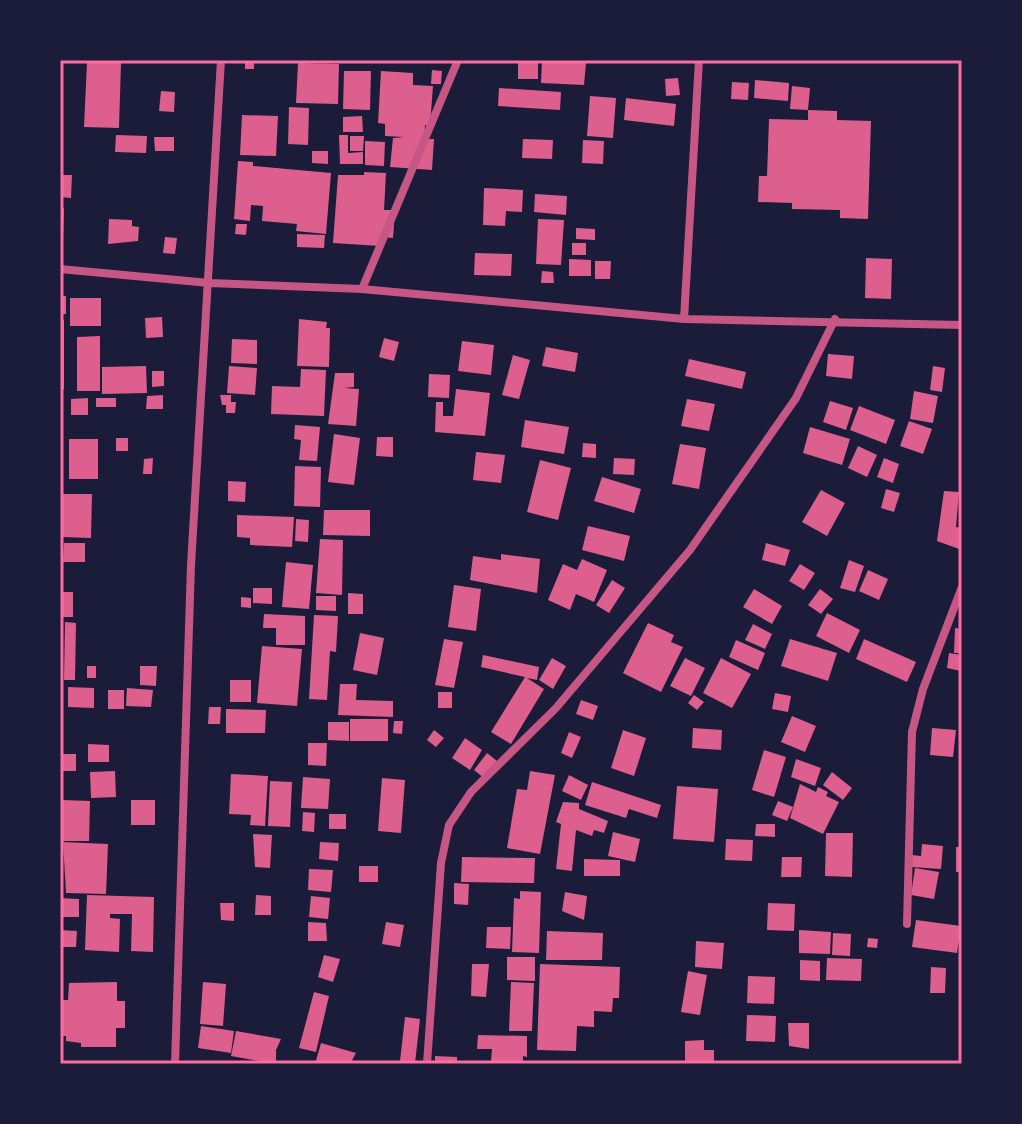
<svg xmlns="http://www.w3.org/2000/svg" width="1022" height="1124" viewBox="0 0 1022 1124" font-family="'Work Sans',sans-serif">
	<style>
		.building { fill: #dd5f8e }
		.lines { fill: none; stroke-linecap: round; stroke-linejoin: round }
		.minor { stroke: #c65784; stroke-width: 8 }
		.neatline { fill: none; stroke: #ff6b9d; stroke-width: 3 }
	</style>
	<rect width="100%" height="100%" fill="#1b1b3a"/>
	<!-- building -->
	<g class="building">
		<rect x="245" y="60" width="9" height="9"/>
		<rect x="518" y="60" width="20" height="19"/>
		<polygon points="542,61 586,63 584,85 541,83"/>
		<polygon points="87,62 121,63 119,128 84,127"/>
		<polygon points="298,63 339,64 338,104 296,103"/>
		<polygon points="432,70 442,71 441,84 431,84"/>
		<polygon points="344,71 371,71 370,110 343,109"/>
		<polygon points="381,71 413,73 413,85 433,86 430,125 425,125 424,139 434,139 432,170 390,167 393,138 404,137 385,136 385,124 378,123"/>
		<polygon points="678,78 680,95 666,96 665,79"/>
		<polygon points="755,80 789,83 788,101 754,98"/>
		<polygon points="732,82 749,83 748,100 731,99"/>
		<polygon points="792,86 810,88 808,110 790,109"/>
		<polygon points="499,88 561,92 560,110 498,106"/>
		<polygon points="161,91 175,92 174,112 159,111"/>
		<polygon points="590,96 616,98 613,138 587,136"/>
		<polygon points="626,98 676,104 674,126 624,120"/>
		<polygon points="289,107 309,108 308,145 288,144"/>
		<polygon points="808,110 837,111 837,120 871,121 868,219 840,218 840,210 792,209 792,203 758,202 759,176 767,176 769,119 808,120"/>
		<polygon points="242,115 278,116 276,156 240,155"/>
		<polygon points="362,116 363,132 343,132 343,117"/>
		<polygon points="116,135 147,136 146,153 115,152"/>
		<polygon points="339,135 348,135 348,153 363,152 363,164 340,164"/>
		<polygon points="350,136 364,136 363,151 350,151"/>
		<polygon points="154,137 174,137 174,151 155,151"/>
		<polygon points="523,139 553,140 552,159 522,158"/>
		<polygon points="583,140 604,141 603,164 582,163"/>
		<polygon points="365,141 385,142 384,166 365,165"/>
		<polygon points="312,151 328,151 328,164 312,163"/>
		<polygon points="238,161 253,162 253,166 331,173 326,234 296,231 297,224 262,221 263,206 251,205 250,221 234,219"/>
		<polygon points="364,172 386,173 384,210 395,210 393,238 380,237 380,246 333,243 338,175 364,175"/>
		<polygon points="60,175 72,175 71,198 60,197"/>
		<polygon points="484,188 523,190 522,212 506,211 505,226 483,225"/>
		<polygon points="535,194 567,196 566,215 534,212"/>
		<polygon points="60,208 64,208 63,239 60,239"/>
		<polygon points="109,219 132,220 132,226 139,227 138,241 108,244"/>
		<polygon points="538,219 564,220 561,265 536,264"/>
		<polygon points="236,224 247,224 246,235 235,234"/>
		<polygon points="576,228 595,229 595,240 576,239"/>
		<polygon points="297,234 325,235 324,248 297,247"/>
		<polygon points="165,237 177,238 175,254 163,253"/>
		<rect x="572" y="243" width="14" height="12"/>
		<polygon points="475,253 512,254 511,276 474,275"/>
		<polygon points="866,258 892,259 891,299 865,298"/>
		<polygon points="569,259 591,260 591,276 569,276"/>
		<polygon points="595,261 611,261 610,279 595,279"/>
		<polygon points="542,271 553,272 554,283 541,283"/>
		<rect x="60" y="296" width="6" height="18"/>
		<rect x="70" y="298" width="31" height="28"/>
		<polygon points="162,317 163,337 146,338 145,318"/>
		<polygon points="299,319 327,322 326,328 330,328 329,367 297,366"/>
		<rect x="60" y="320" width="4" height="69"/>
		<polygon points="100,336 100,391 77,391 77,337"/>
		<polygon points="384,338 399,342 394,361 379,357"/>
		<polygon points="232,339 257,340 257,364 231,363"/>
		<polygon points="462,341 494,345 491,375 458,371"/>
		<polygon points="546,347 578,353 575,372 542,366"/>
		<polygon points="828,354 854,356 852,379 826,376"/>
		<polygon points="513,355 530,360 519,399 502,395"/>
		<polygon points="689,359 746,372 742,389 685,376"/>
		<polygon points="146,366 147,393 102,394 102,367"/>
		<polygon points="229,366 257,368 255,395 227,393"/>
		<polygon points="933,366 945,368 942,392 930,390"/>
		<polygon points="301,369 326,370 324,416 271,414 272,386 300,387"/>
		<polygon points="152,371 164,371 164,386 152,387"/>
		<polygon points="335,373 354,373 354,387 344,388 359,389 356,426 328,424"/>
		<polygon points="429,374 450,375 449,398 428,397"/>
		<polygon points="456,389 490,393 485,436 435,432 436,402 443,402 443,416 453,416"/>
		<polygon points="914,391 938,396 933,423 910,419"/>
		<polygon points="163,395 163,409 146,409 147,396"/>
		<polygon points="220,395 231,395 231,402 236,402 235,413 226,413 226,405 222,405"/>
		<polygon points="88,398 88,415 71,415 71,399"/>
		<rect x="96" y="398" width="20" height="9"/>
		<polygon points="687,399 715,404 709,431 681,426"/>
		<polygon points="830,401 853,408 846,430 823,422"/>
		<polygon points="859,406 895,420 886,444 850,430"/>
		<polygon points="525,420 569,427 564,454 521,447"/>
		<polygon points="909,421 932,429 923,454 900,446"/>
		<polygon points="295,425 320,427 317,461 299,460 301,440 294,439"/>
		<polygon points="810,427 850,439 842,465 803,453"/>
		<polygon points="334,434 360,438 354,485 328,482"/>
		<polygon points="377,437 393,437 393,457 376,456"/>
		<rect x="116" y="438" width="12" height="13"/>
		<rect x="69" y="439" width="29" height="40"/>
		<polygon points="583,443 596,444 596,458 582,457"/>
		<polygon points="680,444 706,448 699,489 672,484"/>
		<polygon points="858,446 877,455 867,477 848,468"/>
		<polygon points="476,452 505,455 501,483 473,480"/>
		<polygon points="153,458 152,474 143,474 144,459"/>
		<polygon points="614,458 635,459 634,475 613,474"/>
		<polygon points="884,458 899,464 893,483 877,477"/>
		<polygon points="540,460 571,468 558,520 527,512"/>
		<polygon points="295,466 321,467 320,507 294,506"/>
		<polygon points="602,477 641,489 634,513 594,501"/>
		<polygon points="228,481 246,482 245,502 228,501"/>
		<polygon points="886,489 900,493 894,512 881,508"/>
		<polygon points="821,490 845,503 827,536 802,522"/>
		<polygon points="944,491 959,492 956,527 962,528 959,549 937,541"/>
		<polygon points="63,494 92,494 91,538 62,537"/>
		<polygon points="324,510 370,510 370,536 323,535"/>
		<polygon points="237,515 294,517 292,547 250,545 250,538 237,537"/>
		<polygon points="296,519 309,520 308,542 295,541"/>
		<polygon points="588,526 630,536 624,561 582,550"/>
		<polygon points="320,539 343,540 342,595 316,593"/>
		<polygon points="64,543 85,543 85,562 63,562"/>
		<polygon points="766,543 790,550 785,566 762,560"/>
		<polygon points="501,554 540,559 537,593 470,580 473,556 501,560"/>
		<polygon points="582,559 607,570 594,602 576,594 570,610 548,600 563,564 577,570"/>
		<polygon points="849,560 864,566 855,592 840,588"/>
		<polygon points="286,562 313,565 309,609 282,607"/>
		<polygon points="800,564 815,573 804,590 789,581"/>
		<polygon points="868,570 888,579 879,600 859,591"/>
		<polygon points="612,580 625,588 609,613 596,605"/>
		<polygon points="454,585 481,589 476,631 448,627"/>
		<polygon points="253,588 272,588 272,604 253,603"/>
		<polygon points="754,589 782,606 772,624 743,607"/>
		<polygon points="820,589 833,599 821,614 808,605"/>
		<rect x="60" y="592" width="13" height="25"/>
		<polygon points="348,593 363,594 363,614 348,614"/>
		<polygon points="316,596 336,596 336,611 316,610"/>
		<polygon points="241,597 251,598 251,608 241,607"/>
		<polygon points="827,613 860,630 849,653 816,636"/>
		<polygon points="264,614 305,616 305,645 276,645 276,628 263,628"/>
		<polygon points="314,615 338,616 336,652 330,651 327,700 309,699"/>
		<polygon points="65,622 76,623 75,680 64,680"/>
		<polygon points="648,623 674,635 671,642 683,647 661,692 623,673"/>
		<polygon points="753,624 772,634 765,649 745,640"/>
		<polygon points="955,628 962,629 962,653 954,653"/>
		<polygon points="360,633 384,638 377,675 353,670"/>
		<polygon points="444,639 463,642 454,688 435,685"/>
		<polygon points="790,639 837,653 828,681 781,666"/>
		<polygon points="864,639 916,662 907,682 856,659"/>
		<polygon points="736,640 765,653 758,670 729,657"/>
		<polygon points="262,646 302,649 297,706 257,703"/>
		<polygon points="949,653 962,655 961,671 947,668"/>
		<polygon points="483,655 539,667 537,680 527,678 544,689 511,744 491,732 525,677 481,667"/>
		<polygon points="552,658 566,666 553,689 539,680"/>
		<polygon points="685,658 705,668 691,696 670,686"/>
		<polygon points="721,658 751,674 732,708 703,693"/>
		<rect x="87" y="666" width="9" height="12"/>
		<polygon points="140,666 157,666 156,686 140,685"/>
		<rect x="230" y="680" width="21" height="22"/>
		<polygon points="340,684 357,684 356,700 393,701 393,717 338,715"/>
		<polygon points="68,687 94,688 94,708 68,707"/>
		<polygon points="127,688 153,690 151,707 126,706"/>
		<rect x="108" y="690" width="16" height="19"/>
		<rect x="438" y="692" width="14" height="16"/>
		<polygon points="775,693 791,696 788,712 772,709"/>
		<polygon points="694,695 704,702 697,710 688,703"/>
		<polygon points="581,700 598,706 593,720 576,714"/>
		<polygon points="209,707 221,707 220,724 208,724"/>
		<polygon points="226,709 266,710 265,733 226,733"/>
		<polygon points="792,716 816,726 805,752 781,742"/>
		<rect x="350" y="719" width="38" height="22"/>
		<polygon points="394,721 403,721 402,734 393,733"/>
		<polygon points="328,722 349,722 349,741 328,740"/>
		<polygon points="693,728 722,730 721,750 692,748"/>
		<polygon points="932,728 956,730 953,757 930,755"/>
		<polygon points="434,730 444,738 436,747 427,740"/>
		<polygon points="623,730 646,738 634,776 611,768"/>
		<polygon points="569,732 581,737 572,758 561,753"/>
		<polygon points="465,738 482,750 470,770 452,758"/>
		<polygon points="308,743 327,743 326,766 308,765"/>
		<polygon points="88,744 109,745 109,762 88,762"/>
		<polygon points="764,750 786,757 774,797 752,790"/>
		<polygon points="487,753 497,761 484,778 474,770"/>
		<rect x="60" y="754" width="16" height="17"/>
		<polygon points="796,759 821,768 815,786 791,777"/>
		<polygon points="115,771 116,797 91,798 90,772"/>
		<polygon points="530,771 555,775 540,854 507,848 517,789 527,790"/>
		<polygon points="832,772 852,788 843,800 823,785"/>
		<polygon points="231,774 268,776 265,826 250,825 251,815 229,814"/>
		<polygon points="569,775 588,785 581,800 562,791"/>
		<polygon points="303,777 330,779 328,809 301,808"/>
		<polygon points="382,778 405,780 401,833 378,831"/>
		<polygon points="270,781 292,782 290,827 268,826"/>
		<polygon points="592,782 661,805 657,818 629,809 626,818 585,805"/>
		<polygon points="800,784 816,792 818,787 828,792 826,796 839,802 823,834 790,818"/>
		<polygon points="677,786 718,789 714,842 673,839"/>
		<polygon points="63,800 90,801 89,841 63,841"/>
		<rect x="131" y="800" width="24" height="25"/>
		<polygon points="778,801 793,807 787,821 772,815"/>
		<polygon points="563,802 579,803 579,809 608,821 604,833 594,830 592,836 576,830 572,871 556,869 561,824 556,822"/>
		<polygon points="303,812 315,813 314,832 302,831"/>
		<rect x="329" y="814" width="17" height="15"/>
		<polygon points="756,824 775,824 775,837 755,836"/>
		<polygon points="613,832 640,839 635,862 608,856"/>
		<polygon points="826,833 853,833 852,877 825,876"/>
		<polygon points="253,834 272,835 270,868 255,867"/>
		<polygon points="726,839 753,840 752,861 725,860"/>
		<polygon points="63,842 108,844 106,894 66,893"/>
		<polygon points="320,842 339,843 338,861 319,859"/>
		<polygon points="922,844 943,846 941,869 911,867 912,855 921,856"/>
		<rect x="956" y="847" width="6" height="25"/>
		<polygon points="462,857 535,858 534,883 461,882"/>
		<polygon points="782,857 802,857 801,877 781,877"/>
		<polygon points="584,859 620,860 620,876 584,876"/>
		<rect x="359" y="866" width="19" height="16"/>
		<polygon points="915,868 939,872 934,899 911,895"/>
		<polygon points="309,869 333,870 331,892 308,890"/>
		<polygon points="454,883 469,884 468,905 454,904"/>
		<polygon points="520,891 541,892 539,953 512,952 514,898 520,899"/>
		<polygon points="565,892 587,896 584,920 562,911"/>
		<polygon points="87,895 154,897 153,952 131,951 132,914 110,914 110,918 120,919 119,952 85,950"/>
		<polygon points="256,895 271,896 271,915 255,915"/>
		<polygon points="311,896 330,898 328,919 309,917"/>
		<polygon points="60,898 79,899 79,917 60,917"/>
		<polygon points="220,903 234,903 234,921 221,920"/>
		<polygon points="768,903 795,904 794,931 767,930"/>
		<polygon points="916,920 961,926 957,953 912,947"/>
		<polygon points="308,922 326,923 327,941 308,941"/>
		<polygon points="386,922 404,925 400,947 382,944"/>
		<polygon points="487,927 511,927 510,949 486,948"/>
		<polygon points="60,930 77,931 76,947 60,947"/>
		<polygon points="799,930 831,932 830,954 799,953"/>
		<polygon points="547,931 603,933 602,960 546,960"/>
		<polygon points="833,933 851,934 850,956 832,955"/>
		<polygon points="868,938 878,939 877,948 867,947"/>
		<polygon points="696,941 724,943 722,969 695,967"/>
		<polygon points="324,955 340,959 333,982 318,977"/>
		<polygon points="507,957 535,957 535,981 507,980"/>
		<polygon points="827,958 862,959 861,981 826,980"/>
		<polygon points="800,960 820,961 820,981 800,980"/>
		<polygon points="472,964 489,964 486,997 471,996"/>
		<polygon points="540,964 620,967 619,998 613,998 612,1012 594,1011 594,1027 577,1026 576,1051 537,1050"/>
		<polygon points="931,967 946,968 945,993 930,993"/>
		<polygon points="688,971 707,975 700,1015 681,1012"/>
		<polygon points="748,976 775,977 774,1004 747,1003"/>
		<polygon points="117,982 117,1001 125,1001 125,1028 116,1028 116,1047 81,1047 81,1043 66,1041 66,1036 60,1036 60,1000 68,1000 69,983"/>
		<polygon points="203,982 226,984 223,1026 200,1024"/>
		<polygon points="511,982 534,983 532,1031 509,1031"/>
		<polygon points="314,992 329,996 316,1052 299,1048"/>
		<polygon points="747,1015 776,1016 775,1042 746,1041"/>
		<polygon points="405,1017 420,1019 415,1063 400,1061"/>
		<polygon points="788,1023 809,1023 809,1049 789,1046"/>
		<polygon points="201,1026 234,1031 231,1053 198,1048"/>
		<polygon points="236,1031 281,1039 276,1050 276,1064 231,1056"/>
		<polygon points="478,1035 527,1036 527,1057 523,1056 523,1062 491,1061 492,1049 477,1049"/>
		<polygon points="704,1040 704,1050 714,1050 714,1064 685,1064 685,1041"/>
		<polygon points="321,1043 356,1053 350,1064 315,1064"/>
		<polygon points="435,1056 457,1057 457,1064 435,1064"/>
	</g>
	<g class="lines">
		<!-- minor -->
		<g class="minor">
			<polyline points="60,269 209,283 362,289 684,319 962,325"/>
			<polyline points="362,289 458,60"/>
			<polyline points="684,319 699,60"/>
			<polyline points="907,924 912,732 923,689 962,587"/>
			<polyline points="175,1064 191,565 221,60"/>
			<polyline points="427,1064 441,863 449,825 471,792 556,708 690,550 796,398 835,319"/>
		</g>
	</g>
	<!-- border -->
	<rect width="1022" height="1124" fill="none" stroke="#1b1b3a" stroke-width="124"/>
	<rect x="62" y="62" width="898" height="1000" class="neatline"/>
</svg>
